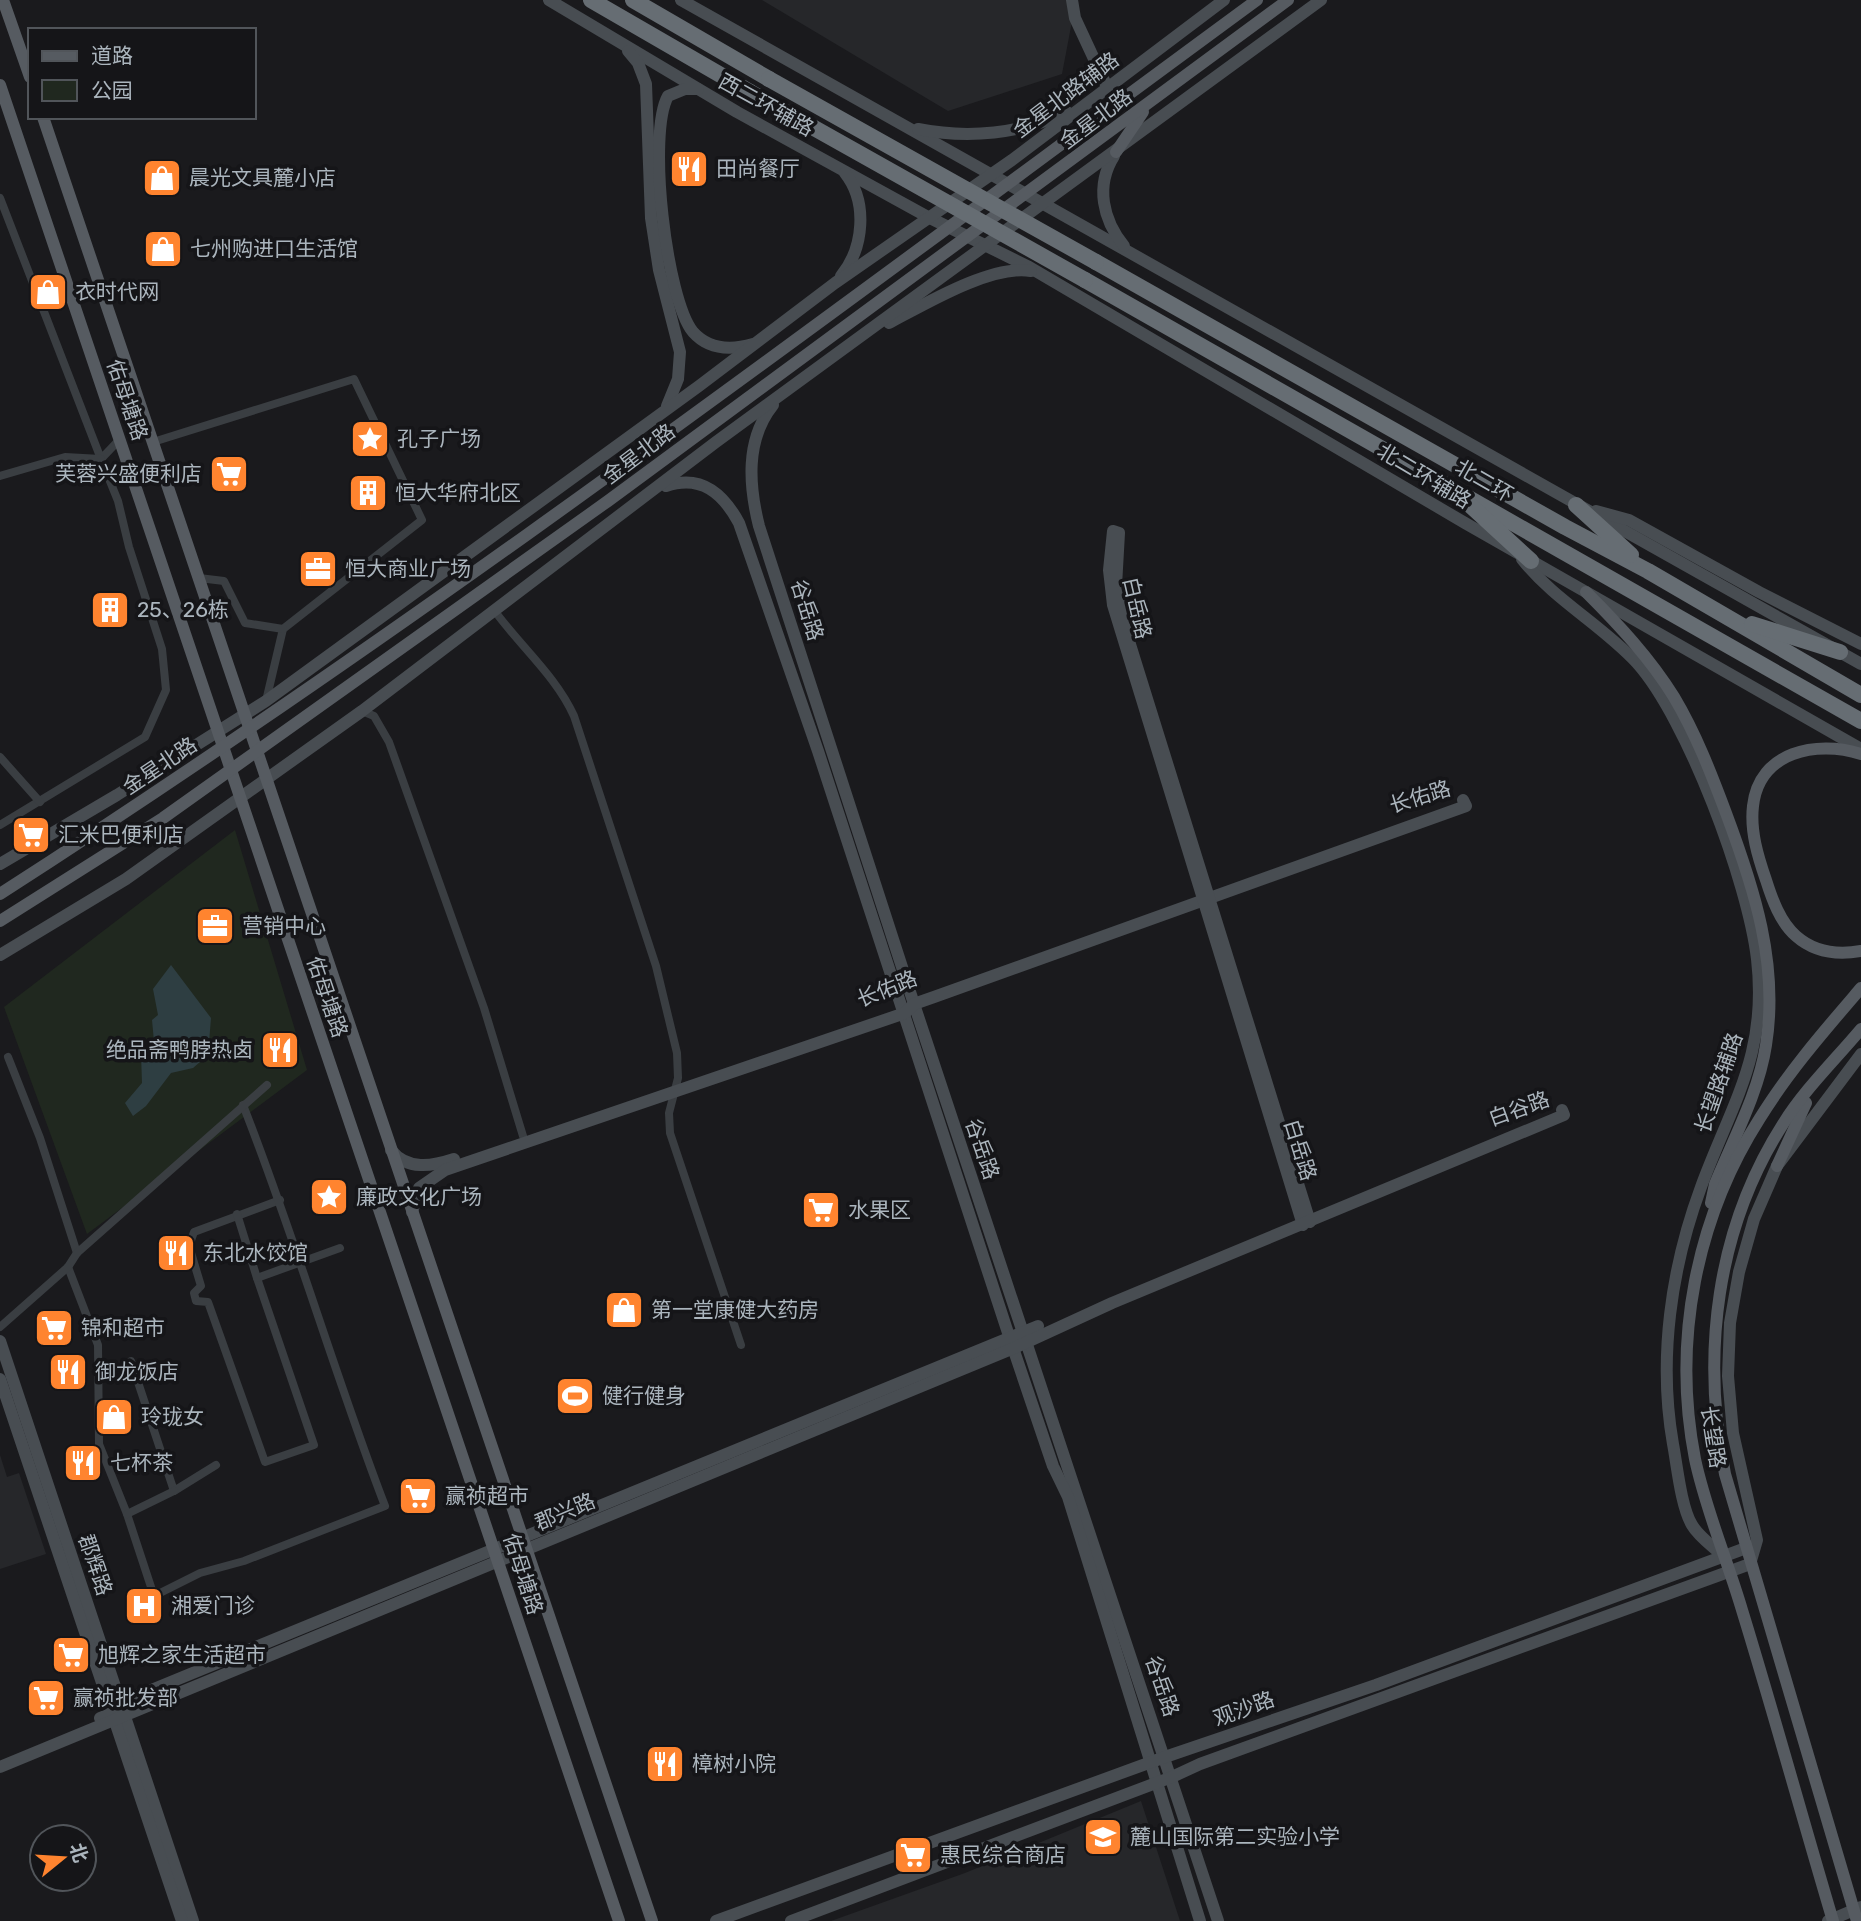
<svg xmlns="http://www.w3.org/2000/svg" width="1861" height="1921" viewBox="0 0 1861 1921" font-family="Rubik,'Noto Sans SC',sans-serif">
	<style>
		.built { fill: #26272a }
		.green { fill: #20281f }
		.water { fill: #2e3e42 }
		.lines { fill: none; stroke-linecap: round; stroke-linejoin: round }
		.street { stroke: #3a3e42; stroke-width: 8 }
		.secondary { stroke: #484d52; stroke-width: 12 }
		.primary { stroke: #565b61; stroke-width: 12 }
		.highway { stroke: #666d73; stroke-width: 16 }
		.highway-bridge { stroke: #666d73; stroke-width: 16 }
		.labels { text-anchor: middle; stroke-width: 7; stroke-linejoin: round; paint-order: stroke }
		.street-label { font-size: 21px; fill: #abb5bd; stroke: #151518 }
		.poi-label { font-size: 21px; fill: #abb5bd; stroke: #151518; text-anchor: start }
	</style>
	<rect width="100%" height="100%" fill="#1a1a1d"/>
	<!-- built -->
	<g class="built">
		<polygon points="762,0 1076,0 1062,74 948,111"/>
		<polygon points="0,1455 7,1477 19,1473 46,1554 0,1569"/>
		<polygon points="1141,1801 1180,1921 831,1921 965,1873"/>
	</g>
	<!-- green -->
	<polygon class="green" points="235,830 307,1070 87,1234 4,1007"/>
	<!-- water -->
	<polygon class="water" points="171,965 211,1018 208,1055 193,1068 171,1073 146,1106 133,1116 125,1103 142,1083 141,1054 155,1052 152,1020 158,1015 153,989"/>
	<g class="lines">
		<!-- street -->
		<g class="street">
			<polyline points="0,198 101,459 120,439"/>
			<polyline points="153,442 354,379 422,520 283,629 266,701"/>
			<polyline points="0,476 65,457 101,459 118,501 129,547 162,649 166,690 145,737 0,825"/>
			<polyline points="199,578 224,581 245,623 283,629"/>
			<path d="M494,610C520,646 556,676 574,716L656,966L677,1053L678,1078L669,1113L670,1133L741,1345"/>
			<polyline points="362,711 374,716 389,742 484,1008 523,1136"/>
			<polyline points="0,757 40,802"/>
			<polyline points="8,1057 40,1138 77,1253"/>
			<polyline points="280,1200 194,1232 189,1246 201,1286 194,1293 196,1301 208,1302 265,1462 314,1445 257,1278 340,1248"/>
			<polyline points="237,1214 257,1278"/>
			<path d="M68,1267L98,1345L99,1444L127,1514L154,1596L200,1573L244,1561L385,1506C334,1373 295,1237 243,1105"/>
			<polyline points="0,1327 68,1267 77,1253 267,1085"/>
			<polyline points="131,1361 174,1491 216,1465"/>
			<polyline points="127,1514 174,1491"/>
		</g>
		<!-- secondary -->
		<g class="secondary">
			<polyline points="549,0 737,112 928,217 1029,267 1465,523 1861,749"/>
			<polyline points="681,0 1861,664"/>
			<polyline points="1072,0 1075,18 1108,89"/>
			<polyline points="628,51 638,63 646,84 651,218 659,270 680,352 678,379 667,406"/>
			<path d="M698,89H685L668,96C647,133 666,299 693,332C709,350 732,350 753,344"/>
			<path d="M918,129C968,139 1021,134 1067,112"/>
			<path d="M1114,156C1095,186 1103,220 1124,246"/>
			<path d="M841,276C864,248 868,202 845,173"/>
			<path d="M889,323C925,304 992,264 1031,271"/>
			<path d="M773,405C745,440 749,486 759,526L914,1004L1218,1921"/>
			<path d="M666,486C701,474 723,493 739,523L818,751L1009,1336L1053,1466L1068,1497L1200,1921"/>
			<polyline points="1596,511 1629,520 1759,592 1861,644"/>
			<path d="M1522,559C1554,600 1602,625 1637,663C1688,720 1748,883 1757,959C1768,1054 1732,1103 1701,1187C1671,1268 1658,1359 1673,1444C1677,1465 1681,1507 1692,1525C1699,1537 1714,1547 1723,1556"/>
			<polyline points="0,864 117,795 266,701 699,386 835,283 1012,160 1224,0"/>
			<polyline points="0,955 126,879 362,711 716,442 1321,0"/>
			<path d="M391,1150C407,1171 433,1166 454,1159"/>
			<polyline points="412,1212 419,1188 445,1170 905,1013 914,1004 934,997 1466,806 1463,800"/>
			<polyline points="1303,1225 1113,605 1109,570 1113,531 1119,533 1116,586 1124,625 1310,1222"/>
			<polyline points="0,1341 193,1921"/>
			<polyline points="0,1379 182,1921"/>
			<polyline points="100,1718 110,1714 121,1702 144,1693 1038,1326"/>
			<polyline points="0,1767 1014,1348 1112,1303 1564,1115 1562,1110"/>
			<polyline points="716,1921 1165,1757 1376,1685 1746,1548"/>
			<polyline points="791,1921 1172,1777 1200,1764 1750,1564 1757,1540 1733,1433 1728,1376 1730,1323 1739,1272 1754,1219 1777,1166 1861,1054"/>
			<polyline points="1828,1921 1861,1907"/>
		</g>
		<!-- primary -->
		<g class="primary">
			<polyline points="3,0 30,77"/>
			<polyline points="0,85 619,1921"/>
			<polyline points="43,117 652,1921"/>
			<polyline points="1116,152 1143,112"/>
			<path d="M1586,592C1618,624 1650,658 1674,697C1696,734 1711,773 1726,813C1754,888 1779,964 1766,1045C1759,1092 1733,1140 1715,1184L1711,1203"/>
			<path d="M1861,754C1817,740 1759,751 1753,806C1750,831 1758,857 1766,880C1772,899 1780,922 1796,936C1814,952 1838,955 1861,951"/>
			<path d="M0,894C432,616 843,304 1257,0"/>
			<polyline points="0,921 163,818 608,501 1288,0"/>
			<polyline points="1777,1166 1806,1103"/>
			<path d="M1833,1921C1802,1817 1774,1714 1742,1610C1727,1559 1706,1511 1695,1459C1672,1341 1696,1218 1760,1118C1789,1071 1825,1030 1861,988"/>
			<path d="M1857,1921L1725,1474C1701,1354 1716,1229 1783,1124C1804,1090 1835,1060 1861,1029"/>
		</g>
		<!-- highway -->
		<g class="highway">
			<polyline points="591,0 750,92"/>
			<polyline points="633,0 769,79"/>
			<polyline points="1096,262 1565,527 1648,571 1861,695"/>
			<polyline points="1085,280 1861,721"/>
			<polyline points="1470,505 1531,561"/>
			<polyline points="1576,505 1631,555"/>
			<polyline points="1752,624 1840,652"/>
		</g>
		<!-- highway-bridge -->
		<g class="highway-bridge">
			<polyline points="769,79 1096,262"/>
			<polyline points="750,92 1085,280"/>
		</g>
	</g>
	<!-- icons -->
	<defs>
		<g id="restaurant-square" transform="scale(2.0125)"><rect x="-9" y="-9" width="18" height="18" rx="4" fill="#ff842f" stroke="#151518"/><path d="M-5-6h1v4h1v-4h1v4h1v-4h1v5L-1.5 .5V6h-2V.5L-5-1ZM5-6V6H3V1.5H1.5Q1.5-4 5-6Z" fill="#fff"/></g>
		<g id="shop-square" transform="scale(2.0125)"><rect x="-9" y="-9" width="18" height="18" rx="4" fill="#ff842f" stroke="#151518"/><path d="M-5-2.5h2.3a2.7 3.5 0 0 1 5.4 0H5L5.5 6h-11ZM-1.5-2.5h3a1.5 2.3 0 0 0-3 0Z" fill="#fff"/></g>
		<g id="sight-square" transform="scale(2.0125)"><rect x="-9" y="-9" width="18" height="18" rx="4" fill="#ff842f" stroke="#151518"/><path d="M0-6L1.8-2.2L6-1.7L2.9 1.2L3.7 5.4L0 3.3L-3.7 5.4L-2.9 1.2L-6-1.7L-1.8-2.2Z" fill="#fff"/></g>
		<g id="supermarket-square" transform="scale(2.0125)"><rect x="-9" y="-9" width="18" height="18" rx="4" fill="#ff842f" stroke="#151518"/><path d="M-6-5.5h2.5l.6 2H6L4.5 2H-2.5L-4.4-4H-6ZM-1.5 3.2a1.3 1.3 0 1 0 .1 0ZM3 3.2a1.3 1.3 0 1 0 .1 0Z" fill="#fff"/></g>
		<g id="building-square" transform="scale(2.0125)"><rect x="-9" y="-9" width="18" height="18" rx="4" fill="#ff842f" stroke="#151518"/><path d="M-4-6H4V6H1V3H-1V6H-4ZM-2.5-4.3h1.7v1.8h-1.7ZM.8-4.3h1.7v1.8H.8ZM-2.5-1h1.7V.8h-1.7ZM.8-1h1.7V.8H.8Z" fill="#fff"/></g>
		<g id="office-square" transform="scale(2.0125)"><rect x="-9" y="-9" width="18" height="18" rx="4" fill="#ff842f" stroke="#151518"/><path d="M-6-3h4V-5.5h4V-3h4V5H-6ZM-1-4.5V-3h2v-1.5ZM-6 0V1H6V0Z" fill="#fff"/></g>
		<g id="stadium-square" transform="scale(2.0125)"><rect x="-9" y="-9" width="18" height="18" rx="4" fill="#ff842f" stroke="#151518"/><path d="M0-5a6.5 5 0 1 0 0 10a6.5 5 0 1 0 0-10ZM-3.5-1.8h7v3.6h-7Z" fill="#fff"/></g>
		<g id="hospital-square" transform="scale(2.0125)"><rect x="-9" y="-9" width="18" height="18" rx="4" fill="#ff842f" stroke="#151518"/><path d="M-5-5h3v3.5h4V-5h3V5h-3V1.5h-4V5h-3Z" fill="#fff"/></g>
		<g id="school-square" transform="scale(2.0125)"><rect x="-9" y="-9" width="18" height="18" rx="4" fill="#ff842f" stroke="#151518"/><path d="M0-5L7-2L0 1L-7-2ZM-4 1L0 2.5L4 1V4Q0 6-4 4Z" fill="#fff"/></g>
	</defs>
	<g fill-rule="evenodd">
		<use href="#restaurant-square" x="689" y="169"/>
		<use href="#shop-square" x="162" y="178"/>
		<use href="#shop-square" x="163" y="249"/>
		<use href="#shop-square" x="48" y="292"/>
		<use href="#sight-square" x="370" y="439"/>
		<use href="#supermarket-square" x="229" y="474"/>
		<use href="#building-square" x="368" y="493"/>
		<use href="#office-square" x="318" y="569"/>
		<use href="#building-square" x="110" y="610"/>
		<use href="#supermarket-square" x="31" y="835"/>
		<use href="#office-square" x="215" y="926"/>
		<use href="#restaurant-square" x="280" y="1050"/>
		<use href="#sight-square" x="329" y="1197"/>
		<use href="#supermarket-square" x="821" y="1210"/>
		<use href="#restaurant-square" x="176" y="1253"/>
		<use href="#shop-square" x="624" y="1310"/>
		<use href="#supermarket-square" x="54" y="1328"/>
		<use href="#restaurant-square" x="68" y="1372"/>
		<use href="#stadium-square" x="575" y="1396"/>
		<use href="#shop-square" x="114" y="1417"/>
		<use href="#restaurant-square" x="83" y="1463"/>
		<use href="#supermarket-square" x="418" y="1496"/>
		<use href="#hospital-square" x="144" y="1606"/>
		<use href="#supermarket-square" x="71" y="1655"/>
		<use href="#supermarket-square" x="46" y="1698"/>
		<use href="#restaurant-square" x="665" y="1764"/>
		<use href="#school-square" x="1103" y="1837"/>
		<use href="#supermarket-square" x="913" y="1855"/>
	</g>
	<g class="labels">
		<!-- street labels -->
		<g class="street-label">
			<text transform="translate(1066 95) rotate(-37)" y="7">金星北路辅路</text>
			<text transform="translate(766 105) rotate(29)" y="7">西二环辅路</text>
			<text transform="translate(1096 119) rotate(-37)" y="7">金星北路</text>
			<text transform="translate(127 400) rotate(71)" y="7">佑母塘路</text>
			<text transform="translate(639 454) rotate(-37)" y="7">金星北路</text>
			<text transform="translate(1424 476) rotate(31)" y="7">北二环辅路</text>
			<text transform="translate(1484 481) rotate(30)" y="7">北二环</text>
			<text transform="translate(1137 608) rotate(77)" y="7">白岳路</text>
			<text transform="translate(807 610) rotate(73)" y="7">谷岳路</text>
			<text transform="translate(160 766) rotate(-34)" y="7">金星北路</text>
			<text transform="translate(1420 797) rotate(-17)" y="7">长佑路</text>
			<text transform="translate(887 989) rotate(-22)" y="7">长佑路</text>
			<text transform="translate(327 997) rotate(71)" y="7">佑母塘路</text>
			<text transform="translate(1719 1083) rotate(-71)" y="7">长望路辅路</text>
			<text transform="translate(1519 1109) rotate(-20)" y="7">白谷路</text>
			<text transform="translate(982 1149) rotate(71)" y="7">谷岳路</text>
			<text transform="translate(1300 1150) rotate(73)" y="7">白岳路</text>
			<text transform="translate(1713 1437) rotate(81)" y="7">长望路</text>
			<text transform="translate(565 1512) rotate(-23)" y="7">郡兴路</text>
			<text transform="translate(95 1565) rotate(71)" y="7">郡辉路</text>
			<text transform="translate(523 1574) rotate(72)" y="7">佑母塘路</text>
			<text transform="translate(1162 1686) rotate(71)" y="7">谷岳路</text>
			<text transform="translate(1244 1709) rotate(-20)" y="7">观沙路</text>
		</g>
		<!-- poi labels -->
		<g class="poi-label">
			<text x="716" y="176">田尚餐厅</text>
			<text x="189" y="185">晨光文具麓小店</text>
			<text x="190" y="256">七州购进口生活馆</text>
			<text x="75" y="299">衣时代网</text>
			<text x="397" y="446">孔子广场</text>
			<text x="202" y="481" text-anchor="end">芙蓉兴盛便利店</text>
			<text x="395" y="500">恒大华府北区</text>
			<text x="345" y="576">恒大商业广场</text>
			<text x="137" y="617">25、26栋</text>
			<text x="58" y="842">汇米巴便利店</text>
			<text x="242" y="933">营销中心</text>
			<text x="253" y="1057" text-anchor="end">绝品斋鸭脖热卤</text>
			<text x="356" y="1204">廉政文化广场</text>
			<text x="848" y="1217">水果区</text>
			<text x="203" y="1260">东北水饺馆</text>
			<text x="651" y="1317">第一堂康健大药房</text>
			<text x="81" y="1335">锦和超市</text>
			<text x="95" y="1379">御龙饭店</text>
			<text x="602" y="1403">健行健身</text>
			<text x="141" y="1424">玲珑女</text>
			<text x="110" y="1470">七杯茶</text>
			<text x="445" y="1503">赢祯超市</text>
			<text x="171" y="1613">湘爱门诊</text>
			<text x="98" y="1662">旭辉之家生活超市</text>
			<text x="73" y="1705">赢祯批发部</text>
			<text x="692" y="1771">樟树小院</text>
			<text x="1130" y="1844">麓山国际第二实验小学</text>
			<text x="940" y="1862">惠民综合商店</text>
		</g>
	</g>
	<!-- legend -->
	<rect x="28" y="28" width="228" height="91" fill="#151518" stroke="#51555a" stroke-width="2"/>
	<rect x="42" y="51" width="35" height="10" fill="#565b61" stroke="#51555a" stroke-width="2"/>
	<text x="91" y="63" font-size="21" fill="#abb5bd">道路</text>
	<rect x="42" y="80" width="35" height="21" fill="#20281f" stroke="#51555a" stroke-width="2"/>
	<text x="91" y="98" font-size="21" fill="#abb5bd">公园</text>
	<!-- north arrow -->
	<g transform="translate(63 1858) rotate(72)"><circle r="33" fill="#151518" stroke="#51555a" stroke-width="2"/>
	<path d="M0-5L12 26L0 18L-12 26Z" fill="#ff842f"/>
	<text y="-10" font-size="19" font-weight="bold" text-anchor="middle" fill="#abb5bd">北</text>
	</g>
</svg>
